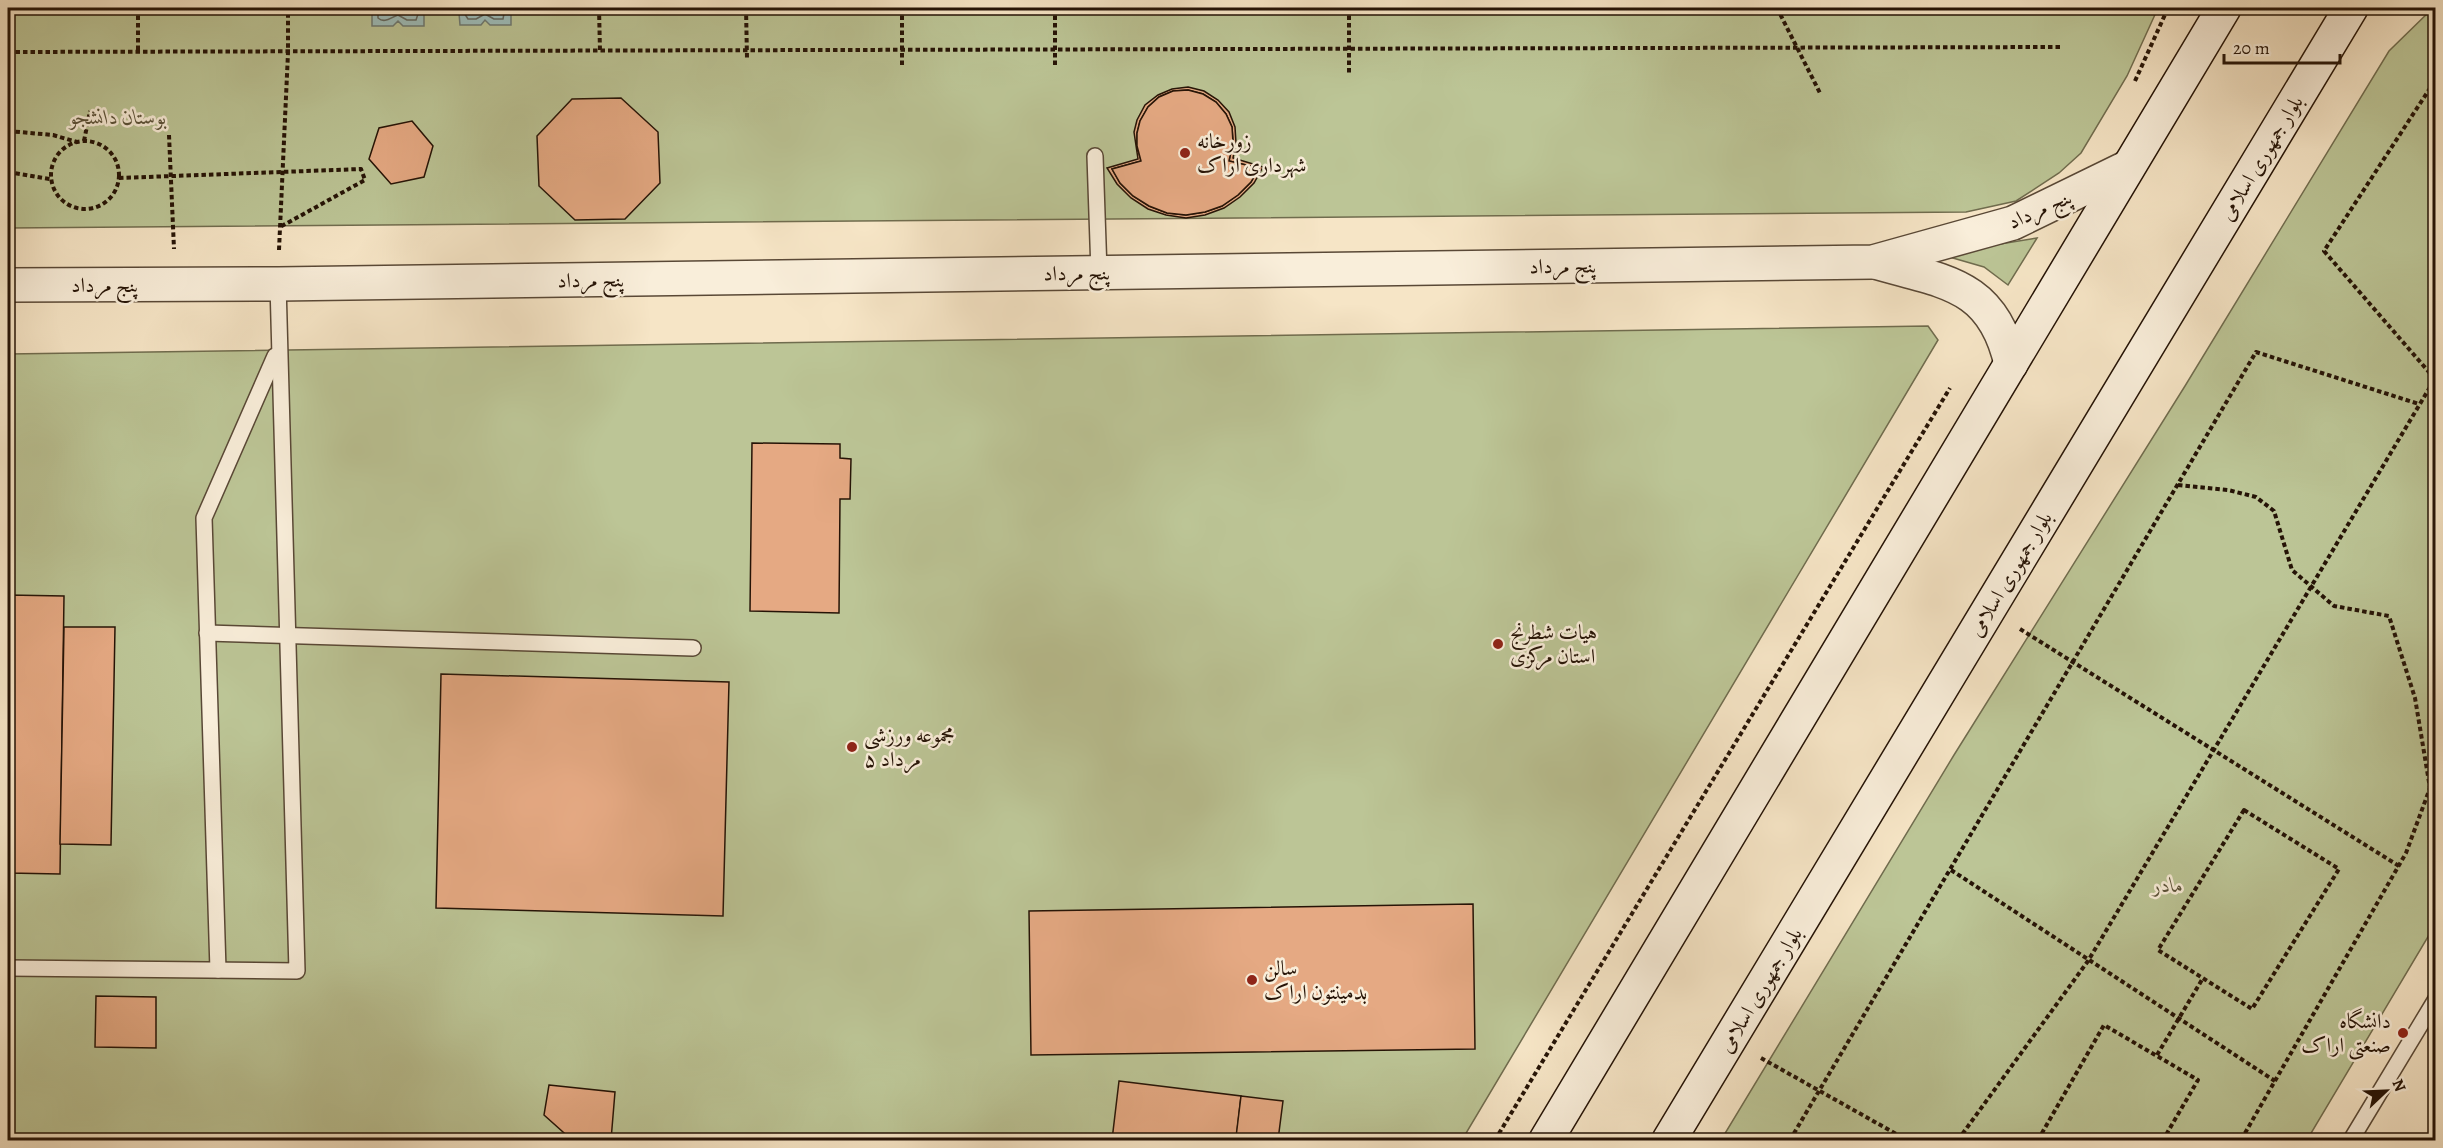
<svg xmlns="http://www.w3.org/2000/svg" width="2443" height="1148" viewBox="0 0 2443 1148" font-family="Alegreya,Amiri,serif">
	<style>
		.green { fill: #bcc596; stroke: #706c4e; stroke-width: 1.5 }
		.water { fill: #9ebebb; stroke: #6e7a73; stroke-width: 1.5 }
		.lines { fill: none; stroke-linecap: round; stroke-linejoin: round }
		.shore { stroke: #626860; stroke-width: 1.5 }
		.building { fill: #e5a983; stroke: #251306; stroke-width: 1.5; fill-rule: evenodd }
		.service-casing { stroke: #594836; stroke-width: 18 }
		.tertiary-casing { stroke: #594836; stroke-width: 36 }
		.secondary-casing { stroke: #251306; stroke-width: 36 }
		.path { stroke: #251306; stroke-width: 4; stroke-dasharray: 4.5 3; stroke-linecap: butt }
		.service { stroke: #f9eeda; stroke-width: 15 }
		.tertiary { stroke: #f9eeda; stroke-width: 33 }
		.secondary { stroke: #f9eeda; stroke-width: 33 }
		.poi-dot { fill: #8f2418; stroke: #f9eeda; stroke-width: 2 }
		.labels { text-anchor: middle; stroke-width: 5; stroke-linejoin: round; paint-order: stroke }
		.park-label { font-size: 21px; font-style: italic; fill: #5a5138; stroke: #f9eeda }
		.poi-label { font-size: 21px; fill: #251306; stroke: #f9eeda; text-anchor: start }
		.street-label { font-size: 21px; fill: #251306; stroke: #f9eeda }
	</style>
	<rect width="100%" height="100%" fill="#f6e5c6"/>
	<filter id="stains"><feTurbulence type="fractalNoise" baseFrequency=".00333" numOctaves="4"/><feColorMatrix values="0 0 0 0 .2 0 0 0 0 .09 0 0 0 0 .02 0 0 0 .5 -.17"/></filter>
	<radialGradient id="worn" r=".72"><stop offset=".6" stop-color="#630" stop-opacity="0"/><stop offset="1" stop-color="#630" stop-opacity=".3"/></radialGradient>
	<!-- green -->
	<g class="green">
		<polygon points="8,8 2158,8 2127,76 2081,153 2059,173 2016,201 1966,212 8,228"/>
		<polygon points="2433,8 2436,8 2435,925 2307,1140 1721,1140 1954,755 2185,386 2389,51"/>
		<polygon points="2037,238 2008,285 1984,267 1939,254"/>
		<polygon points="1928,326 1938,340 1462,1140 8,1140 8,354"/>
	</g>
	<!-- water -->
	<polygon class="water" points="372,8 511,8 511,25 490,25 485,20 481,25 460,25 459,13 424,13 424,26 403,26 398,21 393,26 372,26"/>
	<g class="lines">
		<!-- shore -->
		<g class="shore">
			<path d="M378,8V18C385,24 391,17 398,15L407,20H416L419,11L424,8"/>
			<polyline points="461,8 468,19 476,19 485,14 494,19 503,19 505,8"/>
		</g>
	</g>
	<!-- building -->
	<g class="building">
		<path d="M1188,87L1204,91L1218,100L1229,112L1235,127L1236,143L1233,158L1263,167L1254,183L1240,197L1224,208L1205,215L1186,218L1166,215L1148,209L1131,198L1117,184L1107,168L1138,159L1134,132L1137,120L1145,105L1158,95L1172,89ZM1188,90L1203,94L1216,102L1226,114L1232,127L1233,142L1229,161L1259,168L1251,182L1238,195L1222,206L1205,212L1186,215L1167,213L1149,206L1133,196L1120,183L1112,169L1141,161L1137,146V133L1140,121L1148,107L1159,97L1173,91Z"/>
		<polygon points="1188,90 1203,94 1216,102 1226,114 1232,127 1233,142 1229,161 1259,168 1251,182 1238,195 1222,206 1205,212 1186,215 1167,213 1149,206 1133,196 1120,183 1112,169 1141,161 1137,146 1137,133 1140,121 1148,107 1159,97 1173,91"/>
		<polygon points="621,98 658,132 660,183 625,219 575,220 539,186 537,136 572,99"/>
		<polygon points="412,121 433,146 424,177 391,184 369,159 379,128"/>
		<polygon points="752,443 840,444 840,458 851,459 850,499 840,499 839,613 750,611"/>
		<polygon points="8,595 64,596 60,874 8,873"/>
		<polygon points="64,627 115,627 111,845 60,844"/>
		<polygon points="441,674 729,682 723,916 436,908"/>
		<polygon points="1473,904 1475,1049 1031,1055 1029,911"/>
		<polygon points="96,996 156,997 156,1048 95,1047"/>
		<polygon points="1119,1081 1241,1096 1236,1140 1112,1140"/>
		<polygon points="549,1085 615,1092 611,1140 572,1140 544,1115"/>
		<polygon points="1241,1096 1283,1101 1278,1140 1236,1137"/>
	</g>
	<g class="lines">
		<!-- service casing -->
		<g class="service-casing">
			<g id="service">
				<polyline points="1095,156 1099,272"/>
				<polyline points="207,633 693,648"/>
				<polyline points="8,968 297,971 278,284"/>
				<polyline points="218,970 204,518 275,356"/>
				<polyline points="2351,1140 2436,999"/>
			</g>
		</g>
		<!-- tertiary casing -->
		<g class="tertiary-casing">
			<g id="tertiary">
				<path d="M1875,262C1944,282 1993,283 2011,364"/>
				<polyline points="8,285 278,284 1873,262 2013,223 2128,167"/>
			</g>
		</g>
		<!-- secondary casing -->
		<g class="secondary-casing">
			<g id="secondary">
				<polyline points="1546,1140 2224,8"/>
				<polyline points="1669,1140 2351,8"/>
			</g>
		</g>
		<!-- path -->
		<g class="path">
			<polyline points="138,8 138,52"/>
			<polyline points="599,8 600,51"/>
			<polyline points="746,8 747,58"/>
			<polyline points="902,8 902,66"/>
			<polyline points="1055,8 1055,68"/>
			<polyline points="1349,8 1349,75"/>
			<polyline points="1777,8 1821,95"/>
			<polyline points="8,52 2061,47"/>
			<polyline points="2135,81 2168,8"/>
			<polyline points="8,131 53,135 77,142"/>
			<polyline points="169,135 174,249"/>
			<circle cx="85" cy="175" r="34"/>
			<polyline points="84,141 90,111"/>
			<polyline points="8,172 50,179"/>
			<polyline points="119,178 361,169 365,180 280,227"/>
			<polyline points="279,250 288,53 288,8"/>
			<polyline points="2435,379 2324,251 2436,79"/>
			<polyline points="2178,485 2228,490 2256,497 2274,511 2292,570 2334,606 2389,616 2415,698 2430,788 2406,853 2241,1140"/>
			<polyline points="2020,629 2399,866"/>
			<polygon points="2244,810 2339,869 2252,1009 2158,950"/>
			<polyline points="1951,870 2275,1081"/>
			<polyline points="2430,972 2436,962"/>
			<polyline points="2157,1055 2203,978"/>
			<polyline points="1761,1058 1907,1140"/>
			<polyline points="1495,1140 1950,388"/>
			<polyline points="1790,1140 2256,352 2419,404"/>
			<polyline points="1958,1140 2088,961 2436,377"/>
			<polyline points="2038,1140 2104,1025 2198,1080 2163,1140"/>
		</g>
		<!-- service -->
		<use href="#service" class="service"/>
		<!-- tertiary -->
		<use href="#tertiary" class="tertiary"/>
		<!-- secondary -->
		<use href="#secondary" class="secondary"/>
	</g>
	<!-- markers -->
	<g class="poi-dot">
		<circle cx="1185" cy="153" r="6"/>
		<circle cx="1498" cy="644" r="6"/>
		<circle cx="852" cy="747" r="6"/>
		<circle cx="1252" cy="980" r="6"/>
		<circle cx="2403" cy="1033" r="6"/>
	</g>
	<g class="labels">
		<!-- park labels -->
		<g class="park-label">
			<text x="118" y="124">بوستان دانشجو</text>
			<text x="2168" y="892">مادر</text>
		</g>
		<!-- poi labels -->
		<g class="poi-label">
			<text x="1197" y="148">زورخانه<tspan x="1197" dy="24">شهرداری اراک</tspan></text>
			<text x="1510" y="639">هیات شطرنج<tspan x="1510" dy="24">استان مرکزی</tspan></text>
			<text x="864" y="742">مجموعه ورزشی<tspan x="864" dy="24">۵ مرداد</tspan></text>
			<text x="1264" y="975">سالن<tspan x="1264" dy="24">بدمینتون اراک</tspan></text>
			<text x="2391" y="1028" text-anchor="end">دانشگاه<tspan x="2391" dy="24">صنعتی اراک</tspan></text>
		</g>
		<!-- street labels -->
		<g class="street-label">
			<text transform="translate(2261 158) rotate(-59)" y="7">بلوار جمهوری اسلامی</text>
			<text transform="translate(2040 209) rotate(-24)" y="7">پنج مرداد</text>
			<text transform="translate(1563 266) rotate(-1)" y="7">پنج مرداد</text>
			<text transform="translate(1077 273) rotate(-1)" y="7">پنج مرداد</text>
			<text transform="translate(591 280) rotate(-1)" y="7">پنج مرداد</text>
			<text x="105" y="292">پنج مرداد</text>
			<text transform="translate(2010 574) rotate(-59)" y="7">بلوار جمهوری اسلامی</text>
			<text transform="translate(1760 990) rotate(-59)" y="7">بلوار جمهوری اسلامی</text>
		</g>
	</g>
	<!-- margin -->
	<rect width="2443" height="1148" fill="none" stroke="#f6e5c6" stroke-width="30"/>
	<rect x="9" y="9" width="2425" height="1130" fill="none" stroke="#251306" stroke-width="3"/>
	<rect x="15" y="15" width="2413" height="1118" fill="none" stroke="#251306" stroke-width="1.5"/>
	<!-- north arrow -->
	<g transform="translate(2386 1091) rotate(67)" stroke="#f9eeda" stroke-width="4.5" paint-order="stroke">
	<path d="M0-4.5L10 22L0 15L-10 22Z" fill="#251306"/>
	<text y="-9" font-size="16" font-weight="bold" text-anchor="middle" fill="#251306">N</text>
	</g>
	<!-- scale -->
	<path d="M2224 54v9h116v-9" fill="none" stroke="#251306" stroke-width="3"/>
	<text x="2233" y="54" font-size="18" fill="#251306" stroke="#f9eeda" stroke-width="4.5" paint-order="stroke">20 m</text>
	<rect width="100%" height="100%" filter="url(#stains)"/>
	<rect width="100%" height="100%" fill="url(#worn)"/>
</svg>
